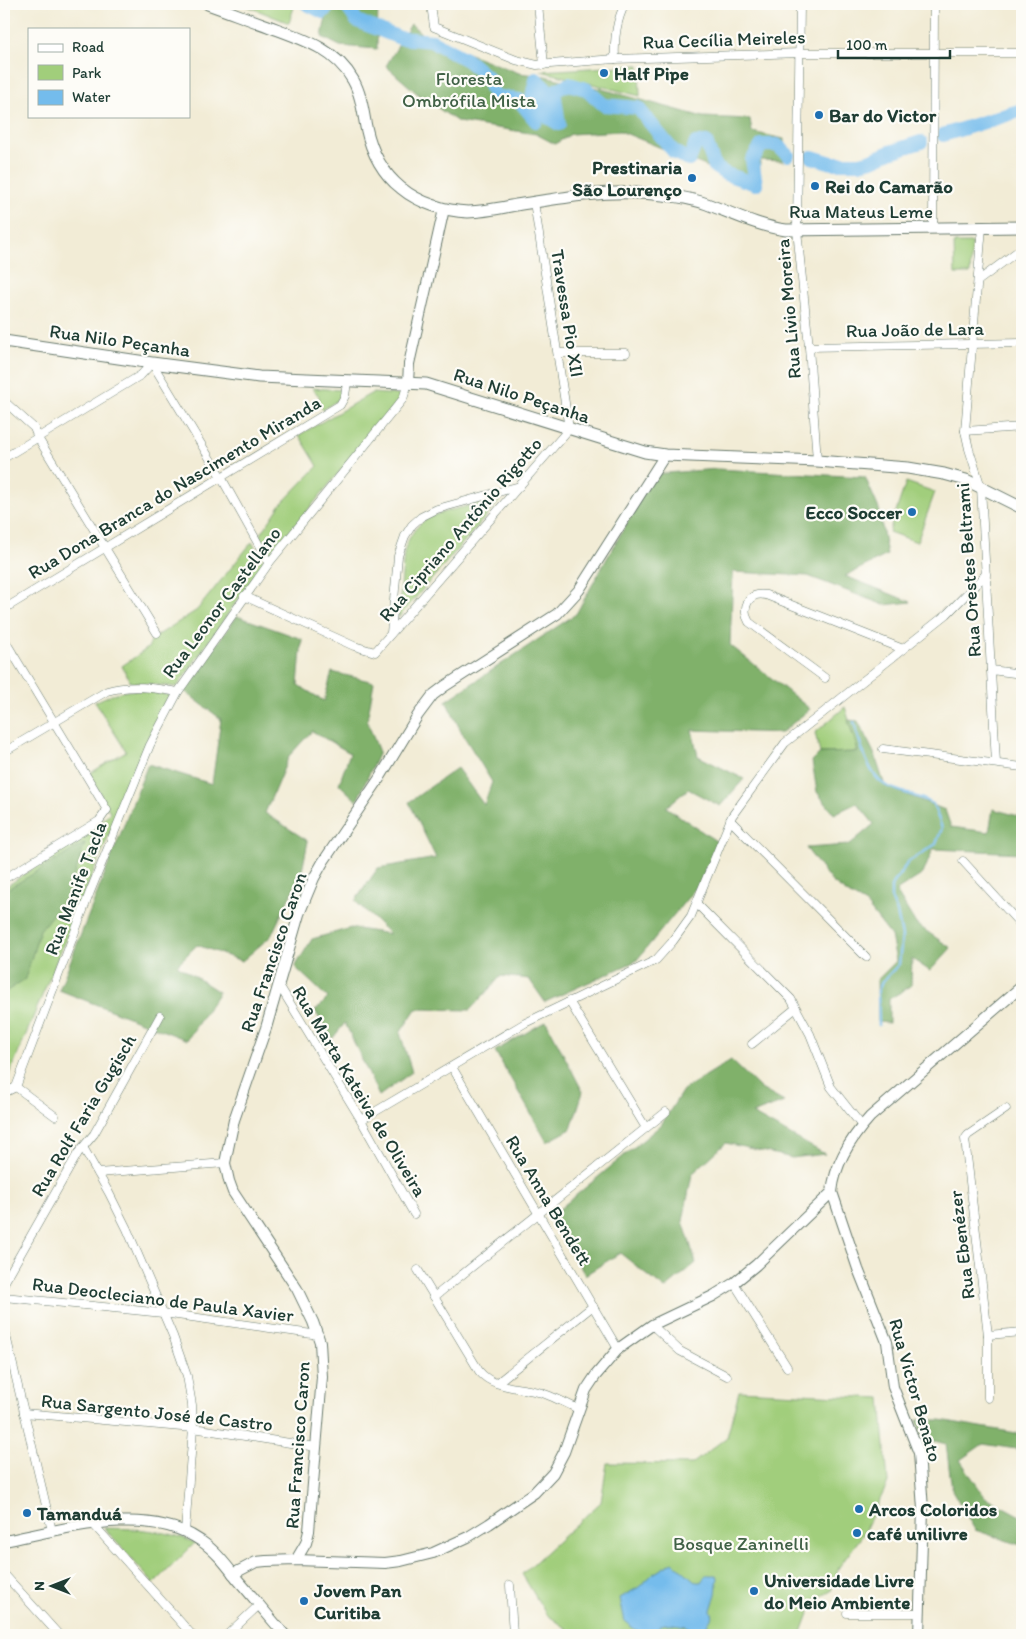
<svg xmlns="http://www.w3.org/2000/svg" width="1026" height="1639" viewBox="0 0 1026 1639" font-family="Itim,sans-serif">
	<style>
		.green { fill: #a1ce7b; stroke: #608658 }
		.forest { fill: #80b16b; stroke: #507750 }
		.water { fill: #74bcec; stroke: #4a7c90 }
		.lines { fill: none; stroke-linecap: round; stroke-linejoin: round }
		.stream { stroke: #74bcec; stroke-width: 2.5 }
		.river { stroke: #74bcec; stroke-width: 14 }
		.street-casing { stroke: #697a6d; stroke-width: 9 }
		.secondary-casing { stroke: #697a6d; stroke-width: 12 }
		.primary-casing { stroke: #697a6d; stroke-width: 13 }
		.street { stroke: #fff; stroke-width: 8 }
		.secondary { stroke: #fff; stroke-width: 10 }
		.primary { stroke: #fff; stroke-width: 11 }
		.poi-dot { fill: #1f6fb2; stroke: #fdfcf7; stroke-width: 2 }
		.labels { text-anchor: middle; stroke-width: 4.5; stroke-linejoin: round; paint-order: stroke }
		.street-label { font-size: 19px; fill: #1f3d34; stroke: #fdfcf7 }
		.poi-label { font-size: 19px; font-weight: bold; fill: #1f3d34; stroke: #fdfcf7; text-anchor: start }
		.park-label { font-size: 19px; fill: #406146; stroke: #fdfcf7 }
	</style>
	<rect width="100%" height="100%" fill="#fdfcf7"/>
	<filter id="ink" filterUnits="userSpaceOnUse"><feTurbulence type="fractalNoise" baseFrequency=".02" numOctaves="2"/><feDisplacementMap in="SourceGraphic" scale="10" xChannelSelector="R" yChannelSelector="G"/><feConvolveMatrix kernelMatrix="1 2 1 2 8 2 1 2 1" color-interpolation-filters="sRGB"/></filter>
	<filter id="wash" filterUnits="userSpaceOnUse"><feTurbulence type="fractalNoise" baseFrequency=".0096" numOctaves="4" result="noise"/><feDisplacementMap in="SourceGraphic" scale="20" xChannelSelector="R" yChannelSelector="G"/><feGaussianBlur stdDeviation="1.12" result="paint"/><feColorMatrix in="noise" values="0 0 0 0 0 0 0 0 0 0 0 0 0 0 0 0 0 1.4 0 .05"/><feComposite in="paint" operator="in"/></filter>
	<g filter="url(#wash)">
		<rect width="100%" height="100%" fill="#f2ecd6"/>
		<!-- green -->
		<g class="green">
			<polygon points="242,4 295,4 289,23"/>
			<polygon points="639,65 640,96 541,71"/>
			<polygon points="954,243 972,243 970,274 955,274"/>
			<polygon points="312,388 341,390 339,399 323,410 320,406 319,396"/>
			<polygon points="372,393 403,395 270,556 259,537 281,504 318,466 299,435"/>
			<polygon points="906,482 935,492 917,542 889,532"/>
			<path d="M501,499L398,618L404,553C407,540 414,528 425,520C437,511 484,503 501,499Z"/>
			<polygon points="252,542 264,562 177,687 130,682 122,666 148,648 152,639 197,610"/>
			<path d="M136,690L170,695L158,717L7,1080L4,1082V888L99,824L110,812L89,774L126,751L95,702C109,695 120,691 136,690Z"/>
			<polygon points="845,707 859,752 820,753 815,733"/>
			<polygon points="739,1391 881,1398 888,1483 862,1536 839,1567 831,1591 814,1600 801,1635 576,1635 546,1614 522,1574 601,1502 607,1463 692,1464 727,1437"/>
			<path d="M104,1528C136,1529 166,1529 195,1543L154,1584Z"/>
		</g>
		<!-- forest -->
		<g class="forest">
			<polygon points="299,4 378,4 377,49 340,46 322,37 326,17 298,5"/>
			<polygon points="411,24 424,36 519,73 545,76 602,89 703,117 750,119 752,132 784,139 784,161 760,160 759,188 620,131 571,134 555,144 536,134 458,122 419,95 386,66"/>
			<polygon points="717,469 865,477 879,509 887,555 845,576 911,602 884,605 808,576 733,572 730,645 810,709 781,733 692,730 698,756 744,779 720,806 688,789 666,807 719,843 700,883 636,961 545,1002 529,979 501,976 470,1010 416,1009 400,1033 412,1072 379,1096 345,1023 332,1039 315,1011 328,998 295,967 312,939 351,928 390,934 355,901 378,868 436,858 409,802 457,768 484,805 492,782 462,733 446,701 576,614 654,474"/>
			<polygon points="237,616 302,639 298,685 324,701 332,672 374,682 367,721 379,752 357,801 339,784 350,753 312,731 289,756 265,813 308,841 302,871 271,936 242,961 197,945 177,965 219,992 187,1040 59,990 148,764 212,784 221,719 183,690"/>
			<polygon points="848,720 858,721 874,753 885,786 945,810 951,827 989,832 993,809 1022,817 1022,853 933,849 923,874 896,891 916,924 951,948 930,971 912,959 911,986 889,999 889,1023 878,1022 877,980 896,961 891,936 866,904 850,895 832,882 806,848 849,845 874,824 857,803 834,814 817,792 812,761 820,753 858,752"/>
			<polygon points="85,843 68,895 40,930 25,979 4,993 4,891"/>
			<polygon points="546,1021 583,1092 571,1129 547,1142 495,1051"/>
			<polygon points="731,1060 761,1089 784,1102 752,1114 825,1154 792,1158 726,1143 692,1174 683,1221 696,1263 665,1289 620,1253 585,1275 551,1216 661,1125 683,1090"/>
			<polygon points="917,1420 940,1420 1022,1434 1022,1462 1016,1449 983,1444 960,1460 985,1497 1022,1517 1020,1545 975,1530 952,1490 946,1444 923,1438"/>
		</g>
		<!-- water -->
		<path class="water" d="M673,1562L696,1582H701L706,1575H716L718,1577L716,1594L711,1610L713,1616L707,1625L710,1629L702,1635H691L687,1626C681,1626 673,1623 667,1624C660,1624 659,1628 655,1632C645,1639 633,1628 625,1622L620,1598L639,1587L653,1574Z"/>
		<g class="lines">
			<!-- stream -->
			<path class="stream" d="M854,722C859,739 868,776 885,785C900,793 918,795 933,804L942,828L936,844L908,862L891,887V898L897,912L902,936L899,964L882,982L878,991L879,1025"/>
			<!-- river -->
			<g class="river">
				<polyline points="307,4 323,12 331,4 345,4 357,21 400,38 432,41 467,60 487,77 494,96 519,100 536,121 532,97 536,79 545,87 548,117 559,124 554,91 569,84 586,89 604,105 638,108 674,152 689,160 696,143 706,142 715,167 726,174 756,184 752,160 762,145 777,145 788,155"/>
				<polyline points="943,135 1022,110"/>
				<polyline points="812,157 832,163 860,163 872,160 890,152 921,142"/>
			</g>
		</g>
	</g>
	<g filter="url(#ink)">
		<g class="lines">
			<!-- street casing -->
			<g class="street-casing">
				<g id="street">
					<polyline points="431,4 434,27 516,60 537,65 615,59 799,53 1022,53"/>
					<polyline points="538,4 544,65"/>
					<polyline points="800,4 797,230 809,347 817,461"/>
					<path d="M615,59C614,39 616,21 625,4"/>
					<polyline points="982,227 965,431 969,449 981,487 996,763"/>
					<polyline points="933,228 934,4"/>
					<polyline points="978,281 1022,248"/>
					<polyline points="809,347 1022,343"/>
					<polyline points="558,353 626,353"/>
					<polyline points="5,402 34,428 38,438 157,633"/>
					<polyline points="965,431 1022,427"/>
					<polyline points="4,458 141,375 152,363 221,477 269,563"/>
					<polyline points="244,596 354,646 375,652 569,429 534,202"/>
					<polyline points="4,609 340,405 345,396 347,382"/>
					<polyline points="391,633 398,556 405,536 412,525 421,517 437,509 520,486"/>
					<polyline points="4,639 107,810 99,821 4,879"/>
					<polyline points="991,670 1022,674"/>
					<path d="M825,678L749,622C741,609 748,591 766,595L903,649"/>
					<polyline points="883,749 1022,767"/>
					<path d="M4,752L107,691C131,684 154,688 178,692L269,563L403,399L408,383"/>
					<polyline points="730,820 866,957"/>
					<polyline points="963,861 1022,926"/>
					<polyline points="697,904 791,999 810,1034 831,1087 862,1126"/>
					<polyline points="279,985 361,1120 414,1214"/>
					<polyline points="569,1001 646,1128"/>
					<polyline points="752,1044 796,1008"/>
					<polyline points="452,1067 618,1349"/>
					<polyline points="16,1087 55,1116"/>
					<polyline points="4,1093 16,1087 90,892 150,745 178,692"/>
					<polyline points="361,1120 525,1023 656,960 673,941 691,916 732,816 785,743 947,614 986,574"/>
					<polyline points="83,1147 109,1193 127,1229 173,1336 187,1376 192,1405 193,1428 185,1532"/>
					<polyline points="98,1173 225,1163"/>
					<path d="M418,1270L479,1371C493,1389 522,1387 542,1393C554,1397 566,1403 578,1409"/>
					<polyline points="4,1283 78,1153 94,1134 160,1016"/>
					<polyline points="734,1283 787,1367"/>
					<polyline points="4,1297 163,1313 319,1335"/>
					<polyline points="434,1297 666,1112"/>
					<polyline points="652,1325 680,1351 727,1376"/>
					<polyline points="4,1327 52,1531"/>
					<polyline points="988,1335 1022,1332"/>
					<polyline points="497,1383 593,1306"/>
					<polyline points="988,1398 988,1335 965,1139 968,1135 1006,1109"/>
					<polyline points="24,1413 193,1428 316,1447"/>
					<polyline points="93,1524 192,1635"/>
					<polyline points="4,1574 59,1635"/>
					<polyline points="510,1585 513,1635"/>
					<polyline points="847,1613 920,1613"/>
					<polyline points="227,1635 259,1605"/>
				</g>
			</g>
			<!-- secondary casing -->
			<g class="secondary-casing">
				<g id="secondary">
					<polyline points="408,383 409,364 444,209"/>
					<polyline points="832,1192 858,1269 887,1342 893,1387 919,1453 923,1509 919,1635"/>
					<path d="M4,1541C62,1530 148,1503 201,1541C216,1551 227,1566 238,1580C254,1598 269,1617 285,1635"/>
					<polyline points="296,1560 306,1543 309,1531 322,1377 320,1342 313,1322 297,1289 233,1192 229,1181 225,1163 234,1120 266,1028 299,914 314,878 323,862 379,779 418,715 433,695 445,686 557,614 579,590 665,455"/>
					<path d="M233,1574L256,1562L266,1561L296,1560L385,1563L401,1561L433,1553L468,1537L489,1524L534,1493L553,1473L564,1452L586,1390L596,1375L618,1349L652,1325L713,1296L734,1283L756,1265L832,1192C835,1163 851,1138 870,1117L1022,986"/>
				</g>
			</g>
			<!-- primary casing -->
			<g class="primary-casing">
				<g id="primary">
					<path d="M208,4C228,11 248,19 268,26C300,38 335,48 353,80C361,94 363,111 366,127C371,150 382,173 401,188C419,203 445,211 468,212C483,212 501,208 516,205C556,199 596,191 637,193C660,194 685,196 707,204C734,214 758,226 786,230L1022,227"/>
					<polyline points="4,341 152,363 259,377 426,384 645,452 665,455 817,461 908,468 944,474 966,480 1022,508"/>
				</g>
			</g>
			<!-- street -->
			<use href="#street" class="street"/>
			<!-- secondary -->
			<use href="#secondary" class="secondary"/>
			<!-- primary -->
			<use href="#primary" class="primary"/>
		</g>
	</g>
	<!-- markers -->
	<g class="poi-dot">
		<circle cx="604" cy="73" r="5"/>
		<circle cx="819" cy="115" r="5"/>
		<circle cx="692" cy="178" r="5"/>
		<circle cx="815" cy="186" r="5"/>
		<circle cx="912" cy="512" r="5"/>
		<circle cx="859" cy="1509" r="5"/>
		<circle cx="27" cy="1513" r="5"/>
		<circle cx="857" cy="1533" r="5"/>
		<circle cx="754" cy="1591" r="5"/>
		<circle cx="304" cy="1601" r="5"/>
	</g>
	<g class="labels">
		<!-- street labels -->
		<g class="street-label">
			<text transform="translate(724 39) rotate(-2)" y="7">Rua Cecília Meireles</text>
			<text x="861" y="218">Rua Mateus Leme</text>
			<text transform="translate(788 309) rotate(-95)" y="7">Rua Lívio Moreira</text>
			<text transform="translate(568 313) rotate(81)" y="7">Travessa Pio XII</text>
			<text transform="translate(915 329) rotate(-1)" y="7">Rua João de Lara</text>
			<text transform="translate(120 340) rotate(8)" y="7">Rua Nilo Peçanha</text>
			<text transform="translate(522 395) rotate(18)" y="7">Rua Nilo Peçanha</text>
			<text transform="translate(174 487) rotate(-31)" y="7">Rua Dona Branca do Nascimento Miranda</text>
			<text transform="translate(460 529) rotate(-49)" y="7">Rua Cipriano Antônio Rigotto</text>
			<text transform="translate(968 570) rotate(-94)" y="7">Rua Orestes Beltrami</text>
			<text transform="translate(221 602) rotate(-53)" y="7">Rua Leonor Castellano</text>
			<text transform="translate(75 888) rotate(-69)" y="7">Rua Manife Tacla</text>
			<text transform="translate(273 952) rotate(-71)" y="7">Rua Francisco Caron</text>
			<text transform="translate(360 1091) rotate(59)" y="7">Rua Marta Kateiva de Oliveira</text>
			<text transform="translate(83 1115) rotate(-59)" y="7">Rua Rolf Faria Gugisch</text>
			<text transform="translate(549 1200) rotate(59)" y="7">Rua Anna Bendett</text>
			<text transform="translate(961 1245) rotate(-97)" y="7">Rua Ebenézer</text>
			<text transform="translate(163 1299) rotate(7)" y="7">Rua Deocleciano de Paula Xavier</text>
			<text transform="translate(916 1390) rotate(74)" y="7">Rua Victor Benato</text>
			<text transform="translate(157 1412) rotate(6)" y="7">Rua Sargento José de Castro</text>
			<text transform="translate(297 1445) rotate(-86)" y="7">Rua Francisco Caron</text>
		</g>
		<!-- poi labels -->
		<g class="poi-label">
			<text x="614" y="80">Half Pipe</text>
			<text x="829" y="122">Bar do Victor</text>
			<text x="682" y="174" text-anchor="end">Prestinaria<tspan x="682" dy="22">São Lourenço</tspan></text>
			<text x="825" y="193">Rei do Camarão</text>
			<text x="902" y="519" text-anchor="end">Ecco Soccer</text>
			<text x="869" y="1516">Arcos Coloridos</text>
			<text x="37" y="1520">Tamanduá</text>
			<text x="867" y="1540">café unilivre</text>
			<text x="764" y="1587">Universidade Livre<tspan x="764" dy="22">do Meio Ambiente</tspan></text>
			<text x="314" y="1597">Jovem Pan<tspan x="314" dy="22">Curitiba</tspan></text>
		</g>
		<!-- park labels -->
		<g class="park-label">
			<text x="469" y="85">Floresta<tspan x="469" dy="22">Ombrófila Mista</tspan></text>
			<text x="741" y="1550">Bosque Zaninelli</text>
		</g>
	</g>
	<!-- margin -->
	<rect width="1026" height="1639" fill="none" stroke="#fdfcf7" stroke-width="20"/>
	<!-- legend -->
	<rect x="28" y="28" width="162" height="90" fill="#fdfcf7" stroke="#a4b0a9"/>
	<rect x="38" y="44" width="25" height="8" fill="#ffffff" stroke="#a4b0a9"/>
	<text x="72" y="52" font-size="15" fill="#1f3d34">Road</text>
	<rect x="38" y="65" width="25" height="15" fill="#a1ce7b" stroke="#a4b0a9"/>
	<text x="72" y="78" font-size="15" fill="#1f3d34">Park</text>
	<rect x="38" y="90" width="25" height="15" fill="#74bcec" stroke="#a4b0a9"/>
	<text x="72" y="102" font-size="15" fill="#1f3d34">Water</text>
	<!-- north arrow -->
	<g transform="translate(52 1586) rotate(270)" stroke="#fdfcf7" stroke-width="4" paint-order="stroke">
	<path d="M0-4L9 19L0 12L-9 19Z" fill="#1f3d34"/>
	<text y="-8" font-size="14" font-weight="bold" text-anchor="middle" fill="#1f3d34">N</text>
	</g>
	<!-- scale -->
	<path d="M838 50v8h112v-8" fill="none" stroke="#1f3d34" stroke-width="2.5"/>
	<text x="846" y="50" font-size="15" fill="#1f3d34" stroke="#fdfcf7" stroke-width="4" paint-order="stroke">100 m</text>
</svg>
